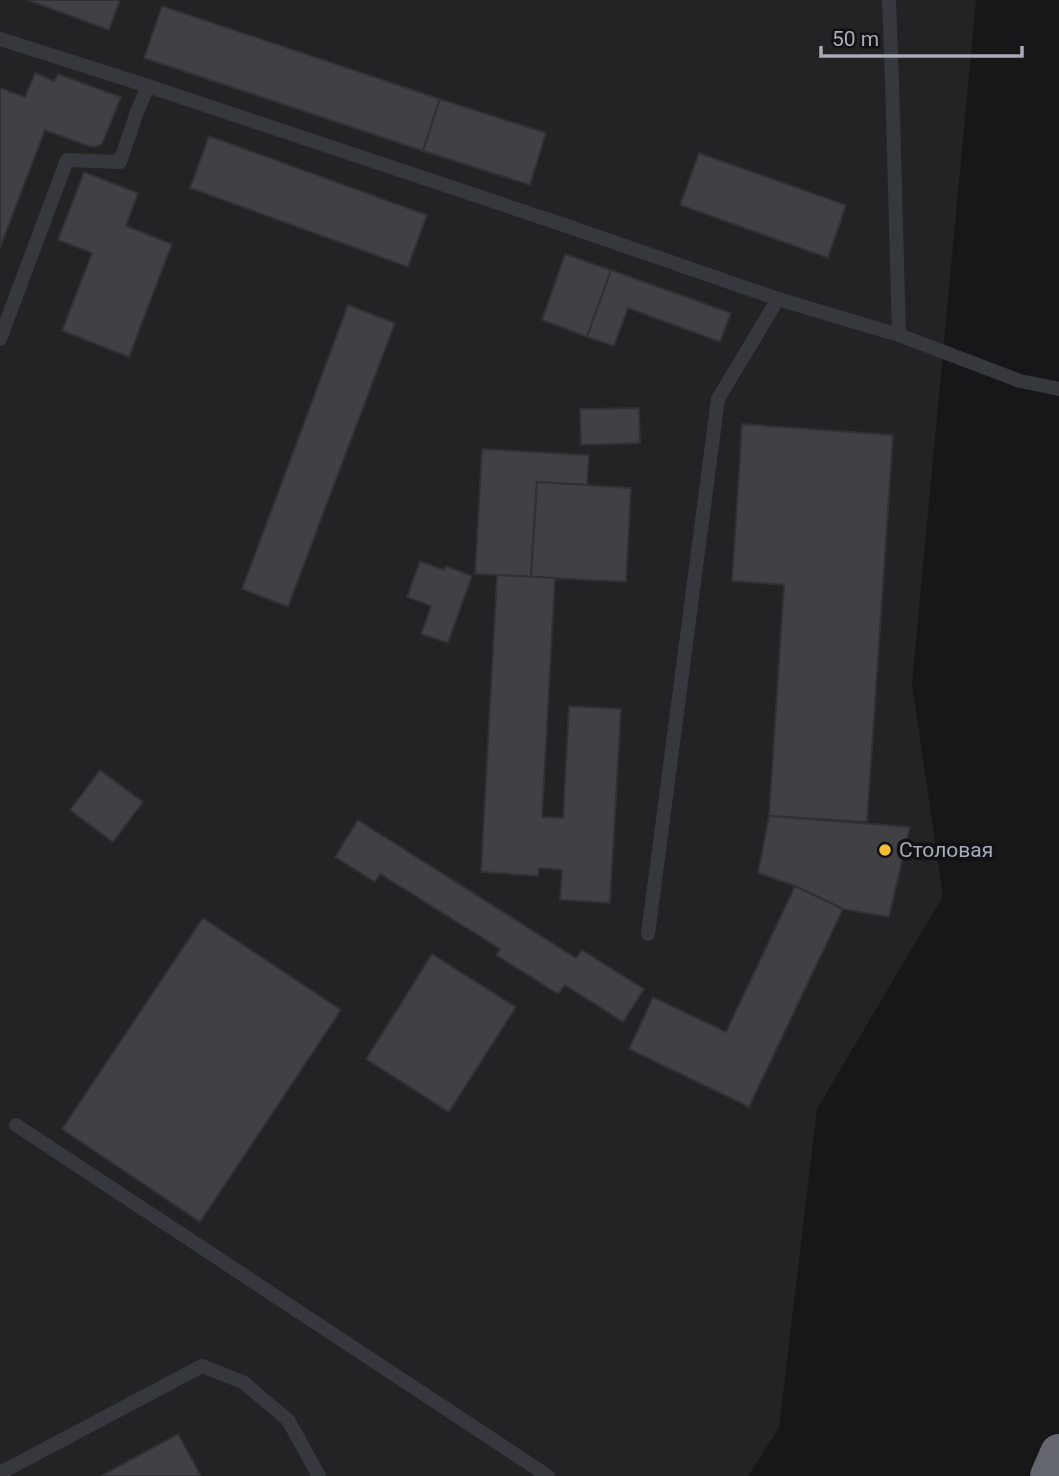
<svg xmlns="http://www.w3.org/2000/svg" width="1059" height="1476" viewBox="0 0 1059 1476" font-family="Roboto,sans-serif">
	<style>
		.built { fill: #232225 }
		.building { fill: #414145; stroke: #313034; stroke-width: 2 }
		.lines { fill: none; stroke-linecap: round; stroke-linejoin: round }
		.lane { stroke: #37383d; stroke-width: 14 }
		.highway { stroke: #63666e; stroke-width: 38 }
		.poi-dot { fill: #f2bf34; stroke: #121113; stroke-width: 2.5 }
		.labels { text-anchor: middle; stroke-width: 7; stroke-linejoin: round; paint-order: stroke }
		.poi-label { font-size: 21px; fill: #a8acb8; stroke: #121113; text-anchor: start }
	</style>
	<rect width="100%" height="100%" fill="#171618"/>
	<!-- built -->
	<polygon class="built" points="0,0 976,0 912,684 943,896 817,1109 779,1428 748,1476 0,1476"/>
	<!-- building -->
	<g class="building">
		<polygon points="27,0 120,0 109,30"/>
		<polygon points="162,6 440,99 423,151 144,58"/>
		<polygon points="35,73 54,81 58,74 121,97 102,144 96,147 88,146 45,130 0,248 0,88 25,97"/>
		<polygon points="440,99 546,133 530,185 423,151"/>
		<polygon points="209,136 427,215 408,267 190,188"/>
		<polygon points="699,153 846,205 828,258 680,205"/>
		<polygon points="84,172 138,193 126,226 172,244 129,357 62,331 92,253 58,240"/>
		<polygon points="565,254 611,270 587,337 542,320"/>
		<polygon points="611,270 731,313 720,342 628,308 614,346 587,337"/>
		<polygon points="348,305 395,323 288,607 242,589"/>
		<polygon points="639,408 640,443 581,445 580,409"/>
		<polygon points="742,424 893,435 867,822 769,816 784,585 732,581"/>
		<polygon points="482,449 589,455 587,485 537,482 531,577 475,574"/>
		<polygon points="537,482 631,488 626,582 531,577"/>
		<polygon points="420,561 444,570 446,566 472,576 448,643 421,634 431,606 407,597"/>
		<polygon points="497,575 555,578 542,817 563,818 569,706 621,709 610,903 560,900 562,870 539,868 538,876 481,872"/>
		<polygon points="100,770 143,802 113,842 70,810"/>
		<polygon points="769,816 910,827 889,917 843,909 795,886 758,873"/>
		<polygon points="358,820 576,958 582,950 644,989 623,1022 565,985 558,994 496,955 500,949 380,874 375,882 335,857"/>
		<polygon points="795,886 843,909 749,1107 629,1049 653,997 726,1032"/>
		<polygon points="203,918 341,1010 200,1222 62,1129"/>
		<polygon points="432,954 516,1007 449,1112 366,1059"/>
		<polygon points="178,1434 201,1476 101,1476"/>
	</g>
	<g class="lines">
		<!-- lane -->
		<g class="lane">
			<polyline points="889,0 892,80 899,335"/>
			<polyline points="0,39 148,86"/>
			<polyline points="0,339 67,160 120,162 137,112 148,86 564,225 778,299 899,335 1020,381 1059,389"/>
			<polyline points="648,934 718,399 778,299"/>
			<polyline points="16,1125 548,1476"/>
			<polyline points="0,1473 202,1366 243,1382 288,1420 319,1476"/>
		</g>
		<!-- highway -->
		<polyline class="highway" points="1049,1476 1059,1453"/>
	</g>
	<!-- markers -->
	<circle class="poi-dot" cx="885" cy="850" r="7"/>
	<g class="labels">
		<!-- poi labels -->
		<g class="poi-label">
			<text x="899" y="857">Столовая</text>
		</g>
	</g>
	<!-- scale -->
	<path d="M821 46v10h201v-10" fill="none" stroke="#a8acb8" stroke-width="3.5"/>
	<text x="832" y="46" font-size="21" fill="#a8acb8" stroke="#121113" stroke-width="5" paint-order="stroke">50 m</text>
</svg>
